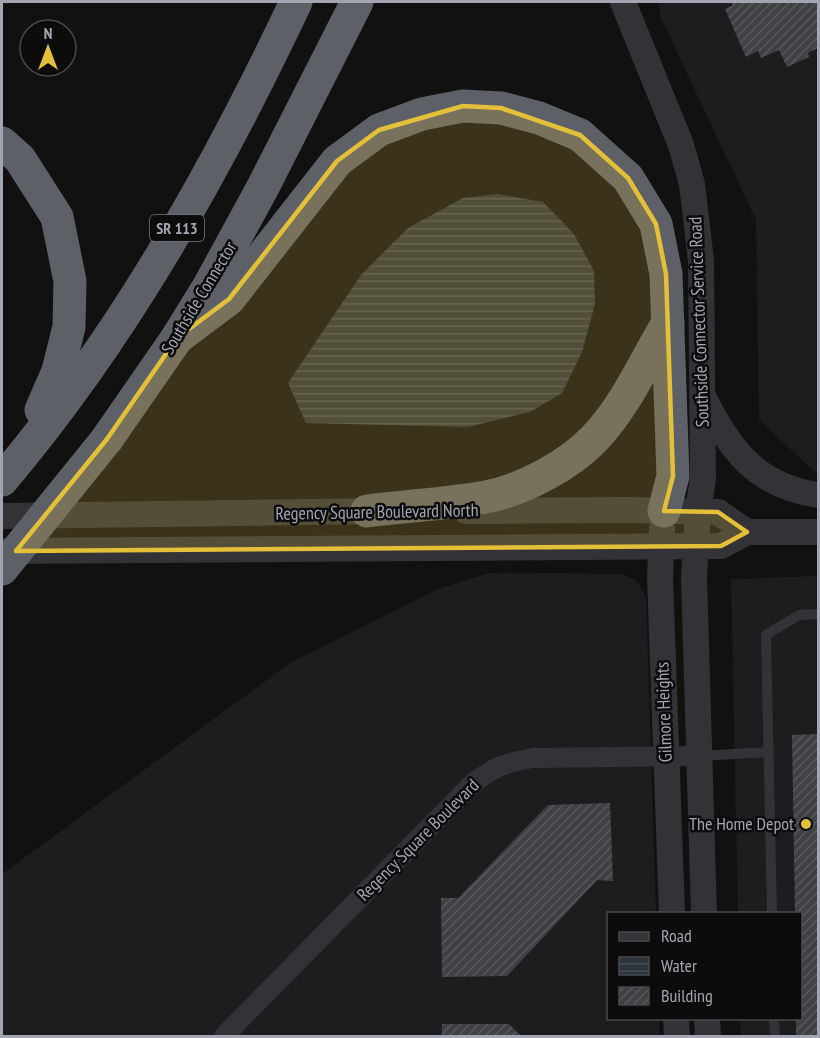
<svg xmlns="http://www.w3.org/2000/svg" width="820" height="1038" viewBox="0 0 820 1038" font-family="'PT Sans Narrow',sans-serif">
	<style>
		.built { fill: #1d1d1f }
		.water { fill: url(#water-rules) }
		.building { fill: url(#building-hatch) }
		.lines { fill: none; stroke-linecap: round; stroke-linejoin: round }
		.service { stroke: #323237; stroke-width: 10 }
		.minor { stroke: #323237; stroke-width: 20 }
		.tertiary { stroke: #323237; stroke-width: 26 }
		.motorway { stroke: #5e6067; stroke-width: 33 }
		.motorway-bridge { stroke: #5e6067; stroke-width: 33 }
		.marked { fill: #e3c038; fill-opacity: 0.2; stroke: #e3c038; stroke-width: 4.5; stroke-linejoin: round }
		.poi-dot { fill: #e3c038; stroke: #0c0c0d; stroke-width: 2 }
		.labels { text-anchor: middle; stroke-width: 5; stroke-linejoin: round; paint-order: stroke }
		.shield { fill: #0c0c0d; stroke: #767880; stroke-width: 1.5 }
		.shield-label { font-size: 16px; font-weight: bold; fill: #a3a6b2 }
		.street-label { font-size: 18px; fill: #a3a6b2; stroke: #0c0c0d }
		.poi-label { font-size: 18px; fill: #a3a6b2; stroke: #0c0c0d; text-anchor: end }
	</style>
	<defs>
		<pattern id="water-rules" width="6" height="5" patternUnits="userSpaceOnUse" patternTransform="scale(1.5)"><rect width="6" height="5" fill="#2d333b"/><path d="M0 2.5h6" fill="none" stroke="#484e55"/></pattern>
		<pattern id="building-hatch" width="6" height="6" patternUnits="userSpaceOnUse" patternTransform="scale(1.5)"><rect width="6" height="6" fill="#404145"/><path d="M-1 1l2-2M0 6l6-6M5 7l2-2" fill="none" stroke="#58595d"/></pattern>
	</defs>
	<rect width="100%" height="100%" fill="#111112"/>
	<!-- built -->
	<g class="built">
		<polygon points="659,2 818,2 818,471 813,471 759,419 756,220 660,16"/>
		<polygon points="489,573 623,574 637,581 646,596 656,913 608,914 608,1018 659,1019 659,1036 2,1036 2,874 293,661 438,589"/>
		<polygon points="818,576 818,1036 741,1036 740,1019 800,1018 800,914 738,913 731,579"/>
	</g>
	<!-- water -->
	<polygon class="water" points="497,194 543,202 574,234 594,271 595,304 582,352 562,393 530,412 468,427 306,423 288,383 361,275 408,228 463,198"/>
	<!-- building -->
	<g class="building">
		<polygon points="731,2 818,2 818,48 808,53 809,57 787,67 779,50 761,58 758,51 746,57 725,9 733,5"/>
		<polygon points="818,734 818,1036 796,1036 796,1018 800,1018 800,914 795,914 792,735"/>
		<polygon points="610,803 613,881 597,880 507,976 442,977 441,898 458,898 548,805"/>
		<polygon points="442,1024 509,1024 521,1036 442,1036"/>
	</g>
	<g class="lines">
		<!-- service -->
		<g class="service">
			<polyline points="699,756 768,752"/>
			<polyline points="772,914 766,635 799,615 818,614"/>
			<polyline points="774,1018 775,1036"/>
		</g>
		<!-- minor -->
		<path class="minor" d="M224,1036L470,786C493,767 504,763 533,758L699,756"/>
		<!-- tertiary -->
		<g class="tertiary">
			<polyline points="623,2 681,145 692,184 701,260 703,479 698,511 694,577 704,914"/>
			<path d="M705,400C731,452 758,486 818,495"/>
			<polyline points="466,511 628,510 718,512 747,532"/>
			<polyline points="2,516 384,511"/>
			<polyline points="662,529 660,577 672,914"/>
			<polyline points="3,551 721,546 747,532 818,532"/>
			<polyline points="676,1018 677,1036"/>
			<polyline points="707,1018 708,1036"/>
		</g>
		<!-- motorway -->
		<g class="motorway">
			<polyline points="2,143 20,159 57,217 70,281 69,327 58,371 41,410"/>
			<polyline points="177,338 229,299 337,161 379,130 422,114 463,106 501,108 539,118 580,135 628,178 656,224 666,274 673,476 664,511"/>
			<polyline points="107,439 177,338 209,286 263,187 357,2"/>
			<path d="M2,480C123,337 216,171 296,2"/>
			<path d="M367,511C406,506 447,504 486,497C522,490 568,466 594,439C626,406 644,362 668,323"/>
		</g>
		<!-- motorway-bridge -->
		<polyline class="motorway-bridge" points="2,569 107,439"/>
	</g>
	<!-- marked area -->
	<path class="marked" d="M463,106L501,108L580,135L628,178L656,224L666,274L673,476L664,511L718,512L747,532L721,546L16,551L107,439L177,338L229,299L337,161L379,130Z"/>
	<!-- markers -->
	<circle class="poi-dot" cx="806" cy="824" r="6"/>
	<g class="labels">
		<!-- shield labels -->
		<rect class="shield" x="150" y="215" width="54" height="26" rx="4.5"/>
		<g class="shield-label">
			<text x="177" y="234">SR 113</text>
		</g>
		<!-- street labels -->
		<g class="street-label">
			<text transform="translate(199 298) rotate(-59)" y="6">Southside Connector</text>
			<text transform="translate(699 322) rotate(-92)" y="6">Southside Connector Service Road</text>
			<text transform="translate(377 512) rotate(-1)" y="6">Regency Square Boulevard North</text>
			<text transform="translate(664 712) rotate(-92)" y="6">Gilmore Heights</text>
			<text transform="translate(418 840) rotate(-45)" y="6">Regency Square Boulevard</text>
		</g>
		<!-- poi labels -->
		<g class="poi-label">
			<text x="794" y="830">The Home Depot</text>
		</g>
	</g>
	<!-- border -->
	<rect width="820" height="1038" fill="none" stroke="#a3a6b2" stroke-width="6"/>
	<!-- legend -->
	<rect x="607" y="912" width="195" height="108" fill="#0c0c0d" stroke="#484a4f" stroke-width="1.5"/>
	<rect x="619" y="932" width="30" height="9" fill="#323237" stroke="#484a4f" stroke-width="1.5"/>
	<text x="661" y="942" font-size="18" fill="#a3a6b2">Road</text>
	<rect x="619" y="957" width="30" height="18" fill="url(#water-rules)" stroke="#484a4f" stroke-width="1.5"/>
	<text x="661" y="972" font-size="18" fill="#a3a6b2">Water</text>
	<rect x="619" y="987" width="30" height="18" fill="url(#building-hatch)" stroke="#484a4f" stroke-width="1.5"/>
	<text x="661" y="1002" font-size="18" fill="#a3a6b2">Building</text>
	<!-- north arrow -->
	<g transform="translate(48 48)"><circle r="28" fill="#0c0c0d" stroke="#484a4f" stroke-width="1.5"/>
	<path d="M0-4.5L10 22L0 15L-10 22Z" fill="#e3c038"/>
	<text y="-9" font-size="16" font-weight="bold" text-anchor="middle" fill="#a3a6b2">N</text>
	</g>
</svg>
